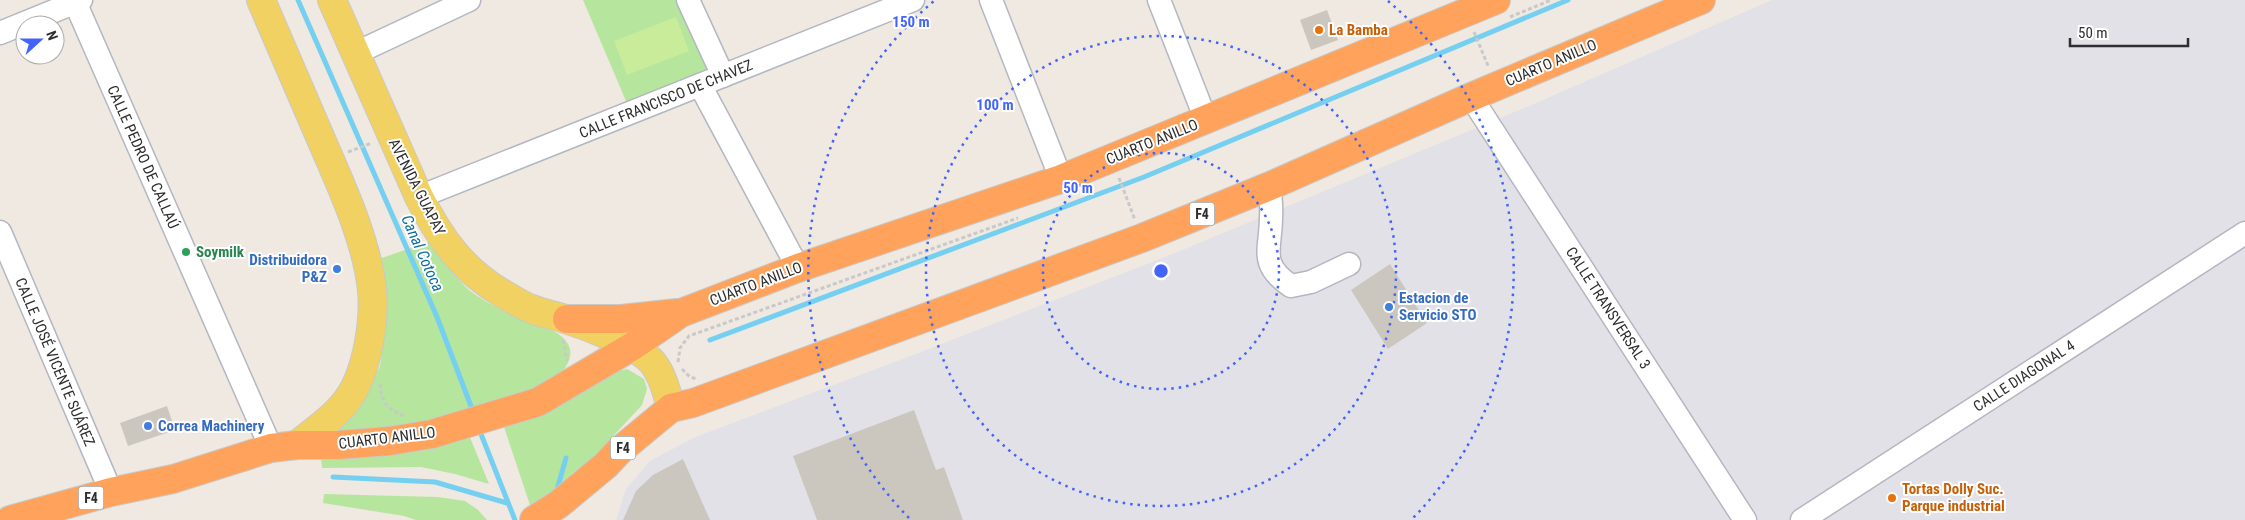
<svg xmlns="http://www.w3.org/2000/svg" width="2245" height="520" viewBox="0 0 2245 520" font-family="'Roboto Condensed',sans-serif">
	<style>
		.industrial { fill: #e3e1e8 }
		.green { fill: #b6e59e }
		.pitch { fill: #c9ec9a }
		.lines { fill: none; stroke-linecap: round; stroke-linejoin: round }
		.stream { stroke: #75cff0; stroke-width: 5 }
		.building { fill: #cbc7bf }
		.minor-casing { stroke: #b4b7c1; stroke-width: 25 }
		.major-casing { stroke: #c9c9c9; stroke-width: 30 }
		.highway-casing { stroke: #c9c9c9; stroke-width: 30 }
		.path { stroke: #c9c9c9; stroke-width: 3; stroke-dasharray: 4 2.5; stroke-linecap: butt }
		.minor { stroke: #fff; stroke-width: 22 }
		.major { stroke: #f2d163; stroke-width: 28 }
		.highway { stroke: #ffa35c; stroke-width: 28 }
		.ring { fill: none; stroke: #4264fb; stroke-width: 2.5; stroke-dasharray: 2.5 5 }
		.food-dot { fill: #e8710a; stroke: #fff; stroke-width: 2 }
		.leisure-dot { fill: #2e9e5b; stroke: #fff; stroke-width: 2 }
		.shop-dot { fill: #3f7fe0; stroke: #fff; stroke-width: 2 }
		.labels { text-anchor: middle; stroke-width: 4; stroke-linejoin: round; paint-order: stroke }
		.shield { fill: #fff; stroke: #6d6d6d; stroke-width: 1 }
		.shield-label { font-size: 14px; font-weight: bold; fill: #2e2e2e }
		.food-label { font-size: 15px; font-weight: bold; fill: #c56008; stroke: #fff; text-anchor: start }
		.street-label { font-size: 15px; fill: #2e2e2e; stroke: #fff }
		.leisure-label { font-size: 15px; font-weight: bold; fill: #27864d; stroke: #fff; text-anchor: start }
		.shop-label { font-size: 15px; font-weight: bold; fill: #366cbe; stroke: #fff; text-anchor: start }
		.water-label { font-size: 16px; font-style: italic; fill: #0d6fa3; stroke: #fff }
		.centre { fill: #4264fb; stroke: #fff; stroke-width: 2.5 }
		.ring-label { font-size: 15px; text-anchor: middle; font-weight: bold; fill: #4264fb; stroke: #fff; stroke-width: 4; stroke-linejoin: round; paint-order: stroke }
	</style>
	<rect width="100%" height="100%" fill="#efe9e1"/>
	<!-- industrial -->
	<polygon class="industrial" points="1772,0 2245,0 2245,520 616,520 626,489 650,461 693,438 926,350 1175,253 1529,106"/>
	<!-- green -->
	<g class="green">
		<polygon points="583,0 683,0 715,71 629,108"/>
		<path d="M431,241C443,257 454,276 469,290C480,299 496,307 509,313C545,328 600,337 551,385L408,427L331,433L362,404L380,366L385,328L384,292L379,259Z"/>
		<polygon points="627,369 644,379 647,389 642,405 577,475 530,505 504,427 547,410 614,372"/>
		<polygon points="469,435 489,484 455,474 421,467 322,468 321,457"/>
		<polygon points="324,494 438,497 465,501 478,510 487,520 416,520 404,516 323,503"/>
	</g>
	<!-- pitch -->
	<polygon class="pitch" points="676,17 689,51 627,75 614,41"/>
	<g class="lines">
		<!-- stream -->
		<g class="stream">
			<polyline points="298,0 437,317 474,414"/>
			<polyline points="710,340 1144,177 1568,0"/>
			<polyline points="479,429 515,520"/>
			<polyline points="333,477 435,482 507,503"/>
			<polyline points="556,493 566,458"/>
		</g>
	</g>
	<!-- building -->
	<g class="building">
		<polygon points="1327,10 1338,40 1311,50 1300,20"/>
		<polygon points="1390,264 1427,323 1388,349 1351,290"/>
		<polygon points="167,406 175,430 128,446 120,423"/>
		<polygon points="914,410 936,470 944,467 963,520 817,520 793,456"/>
		<polygon points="683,459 710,520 623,520 636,491 653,475"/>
	</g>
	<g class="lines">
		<!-- minor casing -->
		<g class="minor-casing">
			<g id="minor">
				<polyline points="688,0 723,76"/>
				<polyline points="991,0 1061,179"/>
				<polyline points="1159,0 1206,120"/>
				<polyline points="75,2 271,448"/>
				<polyline points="0,33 81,0"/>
				<polyline points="354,54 469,0"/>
				<polyline points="700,85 798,268"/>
				<polyline points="1471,97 1745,520"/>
				<path d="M1270,186C1270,196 1272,207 1271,217C1271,249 1258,264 1291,286L1311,282L1349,264"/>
				<polyline points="419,197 913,0"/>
				<polyline points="0,232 111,492"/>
				<polyline points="1802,520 2245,233"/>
			</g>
		</g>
		<!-- major casing -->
		<g class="major-casing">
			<g id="major">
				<path d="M261,0C282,49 303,98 324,146C343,190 367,242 372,290C375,321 367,370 350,396C337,416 315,430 297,445"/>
				<path d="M332,0L419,197C441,240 463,271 505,295C514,300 523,306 532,309C543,314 555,315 565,319C588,326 638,345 653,363C663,376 667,393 671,408"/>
			</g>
		</g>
		<!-- highway casing -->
		<g class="highway-casing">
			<g id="highway">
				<polyline points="567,319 621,319 677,313"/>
				<polyline points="10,520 111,492 173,479 271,448 297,445 338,445 390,441 432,434 538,402 633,346 681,313 798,268 1061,179 1496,0"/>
				<polyline points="534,520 559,504 606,465 619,451 671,408 693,403 1142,238 1270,186 1471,97 1701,0"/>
			</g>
		</g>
		<!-- path -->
		<g class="path">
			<polyline points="1510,17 1551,0"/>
			<polyline points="1474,32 1489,68"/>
			<polyline points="348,152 372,143"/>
			<polyline points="1119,178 1135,220"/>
			<polyline points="563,340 567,361"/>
			<polyline points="678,362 680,348 689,336 1018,218"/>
			<polyline points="682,369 690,377 697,379"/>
			<path d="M380,384C382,404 387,408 404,416"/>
		</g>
		<!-- minor -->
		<use href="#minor" class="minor"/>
		<!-- major -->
		<use href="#major" class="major"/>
		<!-- highway -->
		<use href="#highway" class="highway"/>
	</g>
	<!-- distance rings -->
	<g class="ring">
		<circle cx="1161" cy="271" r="118"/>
		<circle cx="1161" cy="271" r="235"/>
		<path d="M909 518A353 353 0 0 1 934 1M1388 1A353 353 0 0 1 1413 518"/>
	</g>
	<!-- markers -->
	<g class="food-dot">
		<circle cx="1319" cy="30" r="5"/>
		<circle cx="1892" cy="498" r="5"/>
	</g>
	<circle class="leisure-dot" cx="186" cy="252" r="5"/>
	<g class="shop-dot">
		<circle cx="337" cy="269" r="5"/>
		<circle cx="1389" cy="307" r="5"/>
		<circle cx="148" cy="426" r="5"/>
	</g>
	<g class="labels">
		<!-- shield labels -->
		<g class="shield">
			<rect x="1189.5" y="202.5" width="25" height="23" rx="4"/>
			<rect x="610.5" y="436.5" width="25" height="23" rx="4"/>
			<rect x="78.5" y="486.5" width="25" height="23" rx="4"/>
		</g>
		<g class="shield-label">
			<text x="1202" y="219">F4</text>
			<text x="623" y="453">F4</text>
			<text x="91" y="503">F4</text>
		</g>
		<!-- food labels -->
		<g class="food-label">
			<text x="1329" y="35">La Bamba</text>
			<text x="1902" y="494">Tortas Dolly Suc.<tspan x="1902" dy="17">Parque industrial</tspan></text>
		</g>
		<!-- street labels -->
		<g class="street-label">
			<text transform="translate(1551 63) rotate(-23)" y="5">CUARTO ANILLO</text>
			<text transform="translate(666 99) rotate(-22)" y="5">CALLE FRANCISCO DE CHAVEZ</text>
			<text transform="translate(1152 142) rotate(-22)" y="5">CUARTO ANILLO</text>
			<text transform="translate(143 157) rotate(66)" y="5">CALLE PEDRO DE CALLAÚ</text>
			<text transform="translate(417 187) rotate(63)" y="5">AVENIDA GUAPAY</text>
			<text transform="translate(756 284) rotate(-21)" y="5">CUARTO ANILLO</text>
			<text transform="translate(1608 308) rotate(57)" y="5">CALLE TRANSVERSAL 3</text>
			<text transform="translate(55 362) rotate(67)" y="5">CALLE JOSÉ VICENTE SUÁREZ</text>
			<text transform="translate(2024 376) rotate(-33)" y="5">CALLE DIAGONAL 4</text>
			<text transform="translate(387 438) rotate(-7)" y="5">CUARTO ANILLO</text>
		</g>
		<!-- leisure labels -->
		<g class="leisure-label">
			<text x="196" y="257">Soymilk</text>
		</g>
		<!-- shop labels -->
		<g class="shop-label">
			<text x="327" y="265" text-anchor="end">Distribuidora<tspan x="327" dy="17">P&amp;Z</tspan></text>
			<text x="1399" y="303">Estacion de<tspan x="1399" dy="17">Servicio STO</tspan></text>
			<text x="158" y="431">Correa Machinery</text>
		</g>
		<!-- water labels -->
		<g class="water-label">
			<text transform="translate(423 253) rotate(66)" y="6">Canal Cotoca</text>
		</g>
	</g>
	<circle cx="1161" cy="271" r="8" class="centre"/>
	<g class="ring-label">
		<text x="911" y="27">150 m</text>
		<text x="995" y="110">100 m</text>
		<text x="1078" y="193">50 m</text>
	</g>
	<!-- north arrow -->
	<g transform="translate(40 40) rotate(69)"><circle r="24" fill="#ffffff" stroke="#ababab"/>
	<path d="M0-4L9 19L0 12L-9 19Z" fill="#4264fb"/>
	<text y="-8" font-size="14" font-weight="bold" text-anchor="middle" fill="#2e2e2e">N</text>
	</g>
	<!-- scale -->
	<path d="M2070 38v8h118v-8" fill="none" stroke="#2e2e2e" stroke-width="2.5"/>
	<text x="2078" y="38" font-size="15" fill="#2e2e2e" stroke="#ffffff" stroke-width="4" paint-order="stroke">50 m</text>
</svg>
